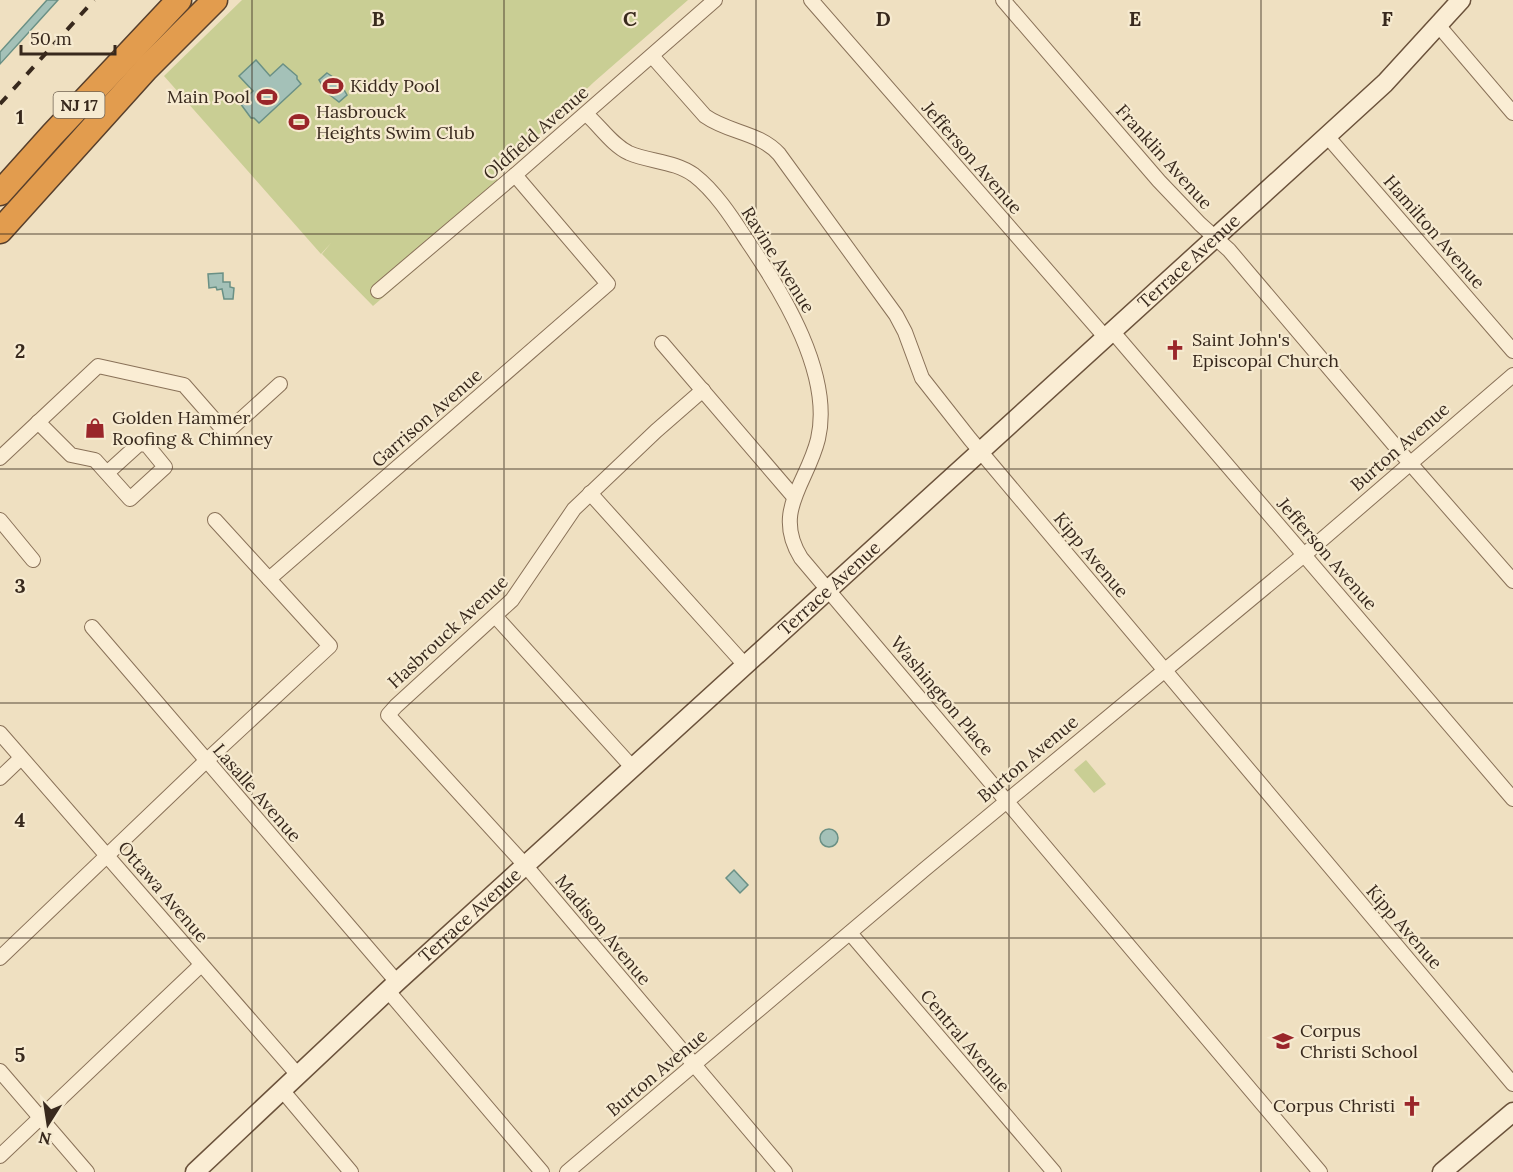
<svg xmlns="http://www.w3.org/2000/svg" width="1513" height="1172" viewBox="0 0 1513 1172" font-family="Lora,serif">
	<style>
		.green { fill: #c9ce94 }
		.water { fill: #a4c1b8; stroke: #6a9085; stroke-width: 1.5 }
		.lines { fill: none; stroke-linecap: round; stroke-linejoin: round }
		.street-casing { stroke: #897158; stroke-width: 16 }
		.secondary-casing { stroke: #6b523b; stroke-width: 21 }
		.highway-casing { stroke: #573f2c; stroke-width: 27 }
		.street { stroke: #faedd4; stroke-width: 14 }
		.secondary { stroke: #faedd4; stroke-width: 18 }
		.highway { stroke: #e29c4e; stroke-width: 24 }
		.rail { stroke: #38291d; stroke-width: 4; stroke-dasharray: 10 10; stroke-linecap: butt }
		.grid { fill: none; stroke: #38291d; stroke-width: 1.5; stroke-opacity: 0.55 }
		.labels { text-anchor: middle; stroke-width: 4.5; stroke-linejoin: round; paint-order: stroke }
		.shield { fill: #f6ead0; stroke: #716353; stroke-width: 1.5 }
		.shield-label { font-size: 16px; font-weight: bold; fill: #38291d }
		.poi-label { font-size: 18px; fill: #38291d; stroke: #f6ead0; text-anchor: start }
		.street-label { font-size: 18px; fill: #38291d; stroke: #f6ead0 }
		.grid-label { font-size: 20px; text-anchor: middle; font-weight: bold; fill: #38291d; stroke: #f6ead0; stroke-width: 4.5; stroke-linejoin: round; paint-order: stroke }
	</style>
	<rect width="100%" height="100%" fill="#efe0c1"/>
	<!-- green -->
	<g class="green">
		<polygon points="242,0 688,0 594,82 495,176 505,192 373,306 322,254 331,243 321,254 164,76"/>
		<polygon points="1086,760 1106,784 1094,793 1074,770"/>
	</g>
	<!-- water -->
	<g class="water">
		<polygon points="47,0 58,0 0,64 0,52"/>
		<polygon points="256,60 270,76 283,64 297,76 297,79 301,84 259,123 254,118 251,118 240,103 253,91 239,76"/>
		<polygon points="327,73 339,81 347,95 339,102 326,92 319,80"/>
		<polygon points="223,273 223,282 230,282 230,287 234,288 233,299 224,299 222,289 217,290 216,287 209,288 208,274"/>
		<circle cx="829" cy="838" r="9"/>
		<polygon points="734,870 748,885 740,893 726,878"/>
	</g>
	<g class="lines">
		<!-- street casing -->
		<g class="street-casing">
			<g id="street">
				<polyline points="811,0 1106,338"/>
				<polyline points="1003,0 1159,181 1200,224 1229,250 1402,454 1513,581"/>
				<polyline points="1438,25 1513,113"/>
				<path d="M652,56L705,116C729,133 759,132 779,154L896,315L905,332L922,378L970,439L1513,1084"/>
				<path d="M586,114C600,126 612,145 629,153C650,162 675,161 694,175C716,192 733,219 748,242C783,293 833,375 818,439C807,484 772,511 801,558L1320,1172"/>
				<polyline points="1327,136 1513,351"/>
				<polyline points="378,291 515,175 715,0"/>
				<polyline points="1113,332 1513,799"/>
				<polyline points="662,343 794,497"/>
				<polyline points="703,390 656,431 574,509 512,600 396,706 388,715 525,865 785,1172"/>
				<polyline points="38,422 71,455 95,460 130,499 165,467 147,445 139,444 107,473"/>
				<polyline points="0,458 98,366 184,385 226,433 280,384"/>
				<polyline points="590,493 745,665"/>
				<polyline points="0,520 33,560"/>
				<polyline points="269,579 608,284 515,175"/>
				<polyline points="496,617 632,767"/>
				<polyline points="92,627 397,982"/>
				<polyline points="0,733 298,1075"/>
				<polyline points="0,778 21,758"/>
				<polyline points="850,933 1054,1172"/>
				<polyline points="0,958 206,761 330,646 215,520"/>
				<polyline points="388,991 542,1172"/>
				<polyline points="0,1071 87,1172"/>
				<polyline points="282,1090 351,1172"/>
				<polyline points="0,1156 201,965"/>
				<polyline points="567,1172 925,869 1304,555 1513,375"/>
			</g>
		</g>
		<!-- secondary casing -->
		<g class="secondary-casing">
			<g id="secondary">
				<path id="s1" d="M195,1172L397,982L1327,136L1385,83L1461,0"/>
				<polyline points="1442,1172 1513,1112"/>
			</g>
		</g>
		<!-- highway casing -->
		<g class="highway-casing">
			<g id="highway">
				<polyline points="0,193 52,135 179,0"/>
				<polyline points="0,231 146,69 215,0"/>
			</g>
		</g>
		<!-- street -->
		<use href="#street" class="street"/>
		<!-- secondary -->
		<use href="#secondary" class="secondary"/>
		<!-- highway -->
		<use href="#highway" class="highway"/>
		<!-- rail -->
		<polyline class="rail" points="0,104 94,0"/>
	</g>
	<!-- grid -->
	<path class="grid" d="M252,0V1172M504,0V1172M756,0V1172M1009,0V1172M1261,0V1172M0,234H1513M0,469H1513M0,703H1513M0,938H1513"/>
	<!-- icons -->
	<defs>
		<g id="stadium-bare" transform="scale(1.62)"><path d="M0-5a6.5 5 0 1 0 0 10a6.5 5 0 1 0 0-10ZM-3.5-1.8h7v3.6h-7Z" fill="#9a262a" stroke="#f6ead0" stroke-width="2.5" paint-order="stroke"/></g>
		<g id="church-bare" transform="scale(1.62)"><path d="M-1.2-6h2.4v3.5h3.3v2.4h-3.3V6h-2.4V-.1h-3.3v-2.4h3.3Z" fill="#9a262a" stroke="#f6ead0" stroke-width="2.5" paint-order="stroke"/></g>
		<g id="shop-bare" transform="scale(1.62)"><path d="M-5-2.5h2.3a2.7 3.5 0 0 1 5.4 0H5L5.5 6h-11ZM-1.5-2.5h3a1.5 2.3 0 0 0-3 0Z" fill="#9a262a" stroke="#f6ead0" stroke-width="2.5" paint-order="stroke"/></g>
		<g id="school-bare" transform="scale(1.62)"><path d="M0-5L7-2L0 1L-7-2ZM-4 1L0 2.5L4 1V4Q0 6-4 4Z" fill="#9a262a" stroke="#f6ead0" stroke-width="2.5" paint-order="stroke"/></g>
	</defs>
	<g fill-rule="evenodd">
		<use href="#stadium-bare" x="333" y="86"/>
		<use href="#stadium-bare" x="267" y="97"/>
		<use href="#stadium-bare" x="299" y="122"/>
		<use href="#church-bare" x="1175" y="350"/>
		<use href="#shop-bare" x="95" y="428"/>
		<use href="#school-bare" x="1283" y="1041"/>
		<use href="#church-bare" x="1412" y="1106"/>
	</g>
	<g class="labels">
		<!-- shield labels -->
		<rect class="shield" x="53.5" y="92" width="51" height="26" rx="4.5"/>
		<g class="shield-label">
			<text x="79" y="111">NJ 17</text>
		</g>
		<!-- poi labels -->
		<g class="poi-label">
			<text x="350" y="92">Kiddy Pool</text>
			<text x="250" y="103" text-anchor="end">Main Pool</text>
			<text x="316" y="118">Hasbrouck<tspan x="316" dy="21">Heights Swim Club</tspan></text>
			<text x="1192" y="346">Saint John's<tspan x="1192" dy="21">Episcopal Church</tspan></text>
			<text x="112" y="424">Golden Hammer<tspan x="112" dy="21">Roofing &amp; Chimney</tspan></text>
			<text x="1300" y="1037">Corpus<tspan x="1300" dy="21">Christi School</tspan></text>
			<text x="1395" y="1112" text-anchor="end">Corpus Christi</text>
		</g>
		<!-- street labels -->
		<g class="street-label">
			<text transform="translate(536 133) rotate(-41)" y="6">Oldfield Avenue</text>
			<text transform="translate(1164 157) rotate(48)" y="6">Franklin Avenue</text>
			<text transform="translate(972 158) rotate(49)" y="6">Jefferson Avenue</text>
			<text transform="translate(1434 232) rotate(49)" y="6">Hamilton Avenue</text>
			<text transform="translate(778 260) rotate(58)" y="6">Ravine Avenue</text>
			<text dy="6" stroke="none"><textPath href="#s1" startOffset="1348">Terrace Avenue</textPath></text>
			<text transform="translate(427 418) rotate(-41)" y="6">Garrison Avenue</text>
			<text transform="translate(1400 447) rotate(-41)" y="6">Burton Avenue</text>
			<text transform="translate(1327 554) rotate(49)" y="6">Jefferson Avenue</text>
			<text transform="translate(1091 555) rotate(50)" y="6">Kipp Avenue</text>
			<text dy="6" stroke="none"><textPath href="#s1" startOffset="862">Terrace Avenue</textPath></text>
			<text transform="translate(448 632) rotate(-43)" y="6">Hasbrouck Avenue</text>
			<text transform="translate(942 696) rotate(50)" y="6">Washington Place</text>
			<text transform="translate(1028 759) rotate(-40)" y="6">Burton Avenue</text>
			<text transform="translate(257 793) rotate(49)" y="6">Lasalle Avenue</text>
			<text transform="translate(163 892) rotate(49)" y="6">Ottawa Avenue</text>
			<text dy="6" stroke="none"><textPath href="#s1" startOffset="376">Terrace Avenue</textPath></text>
			<text transform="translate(1404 927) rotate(49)" y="6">Kipp Avenue</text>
			<text transform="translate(603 930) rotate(50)" y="6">Madison Avenue</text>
			<text transform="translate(965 1041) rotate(50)" y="6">Central Avenue</text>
			<text transform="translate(657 1073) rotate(-40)" y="6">Burton Avenue</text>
		</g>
	</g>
	<g class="grid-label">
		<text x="378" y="26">B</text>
		<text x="630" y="26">C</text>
		<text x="883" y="26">D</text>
		<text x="1135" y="26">E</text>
		<text x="1387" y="26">F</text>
		<text x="20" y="124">1</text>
		<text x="20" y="358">2</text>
		<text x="20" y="593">3</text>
		<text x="20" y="827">4</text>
		<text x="20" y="1062">5</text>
	</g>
	<!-- north arrow -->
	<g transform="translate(48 1124) rotate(192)" stroke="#f6ead0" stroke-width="4.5" paint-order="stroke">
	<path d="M0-4.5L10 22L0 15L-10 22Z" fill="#38291d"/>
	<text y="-9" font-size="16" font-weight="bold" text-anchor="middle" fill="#38291d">N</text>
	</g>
	<!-- scale -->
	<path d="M21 45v9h94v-9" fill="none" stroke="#38291d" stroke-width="3"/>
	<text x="30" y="45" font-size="18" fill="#38291d" stroke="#f6ead0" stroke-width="4.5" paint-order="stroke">50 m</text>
</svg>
